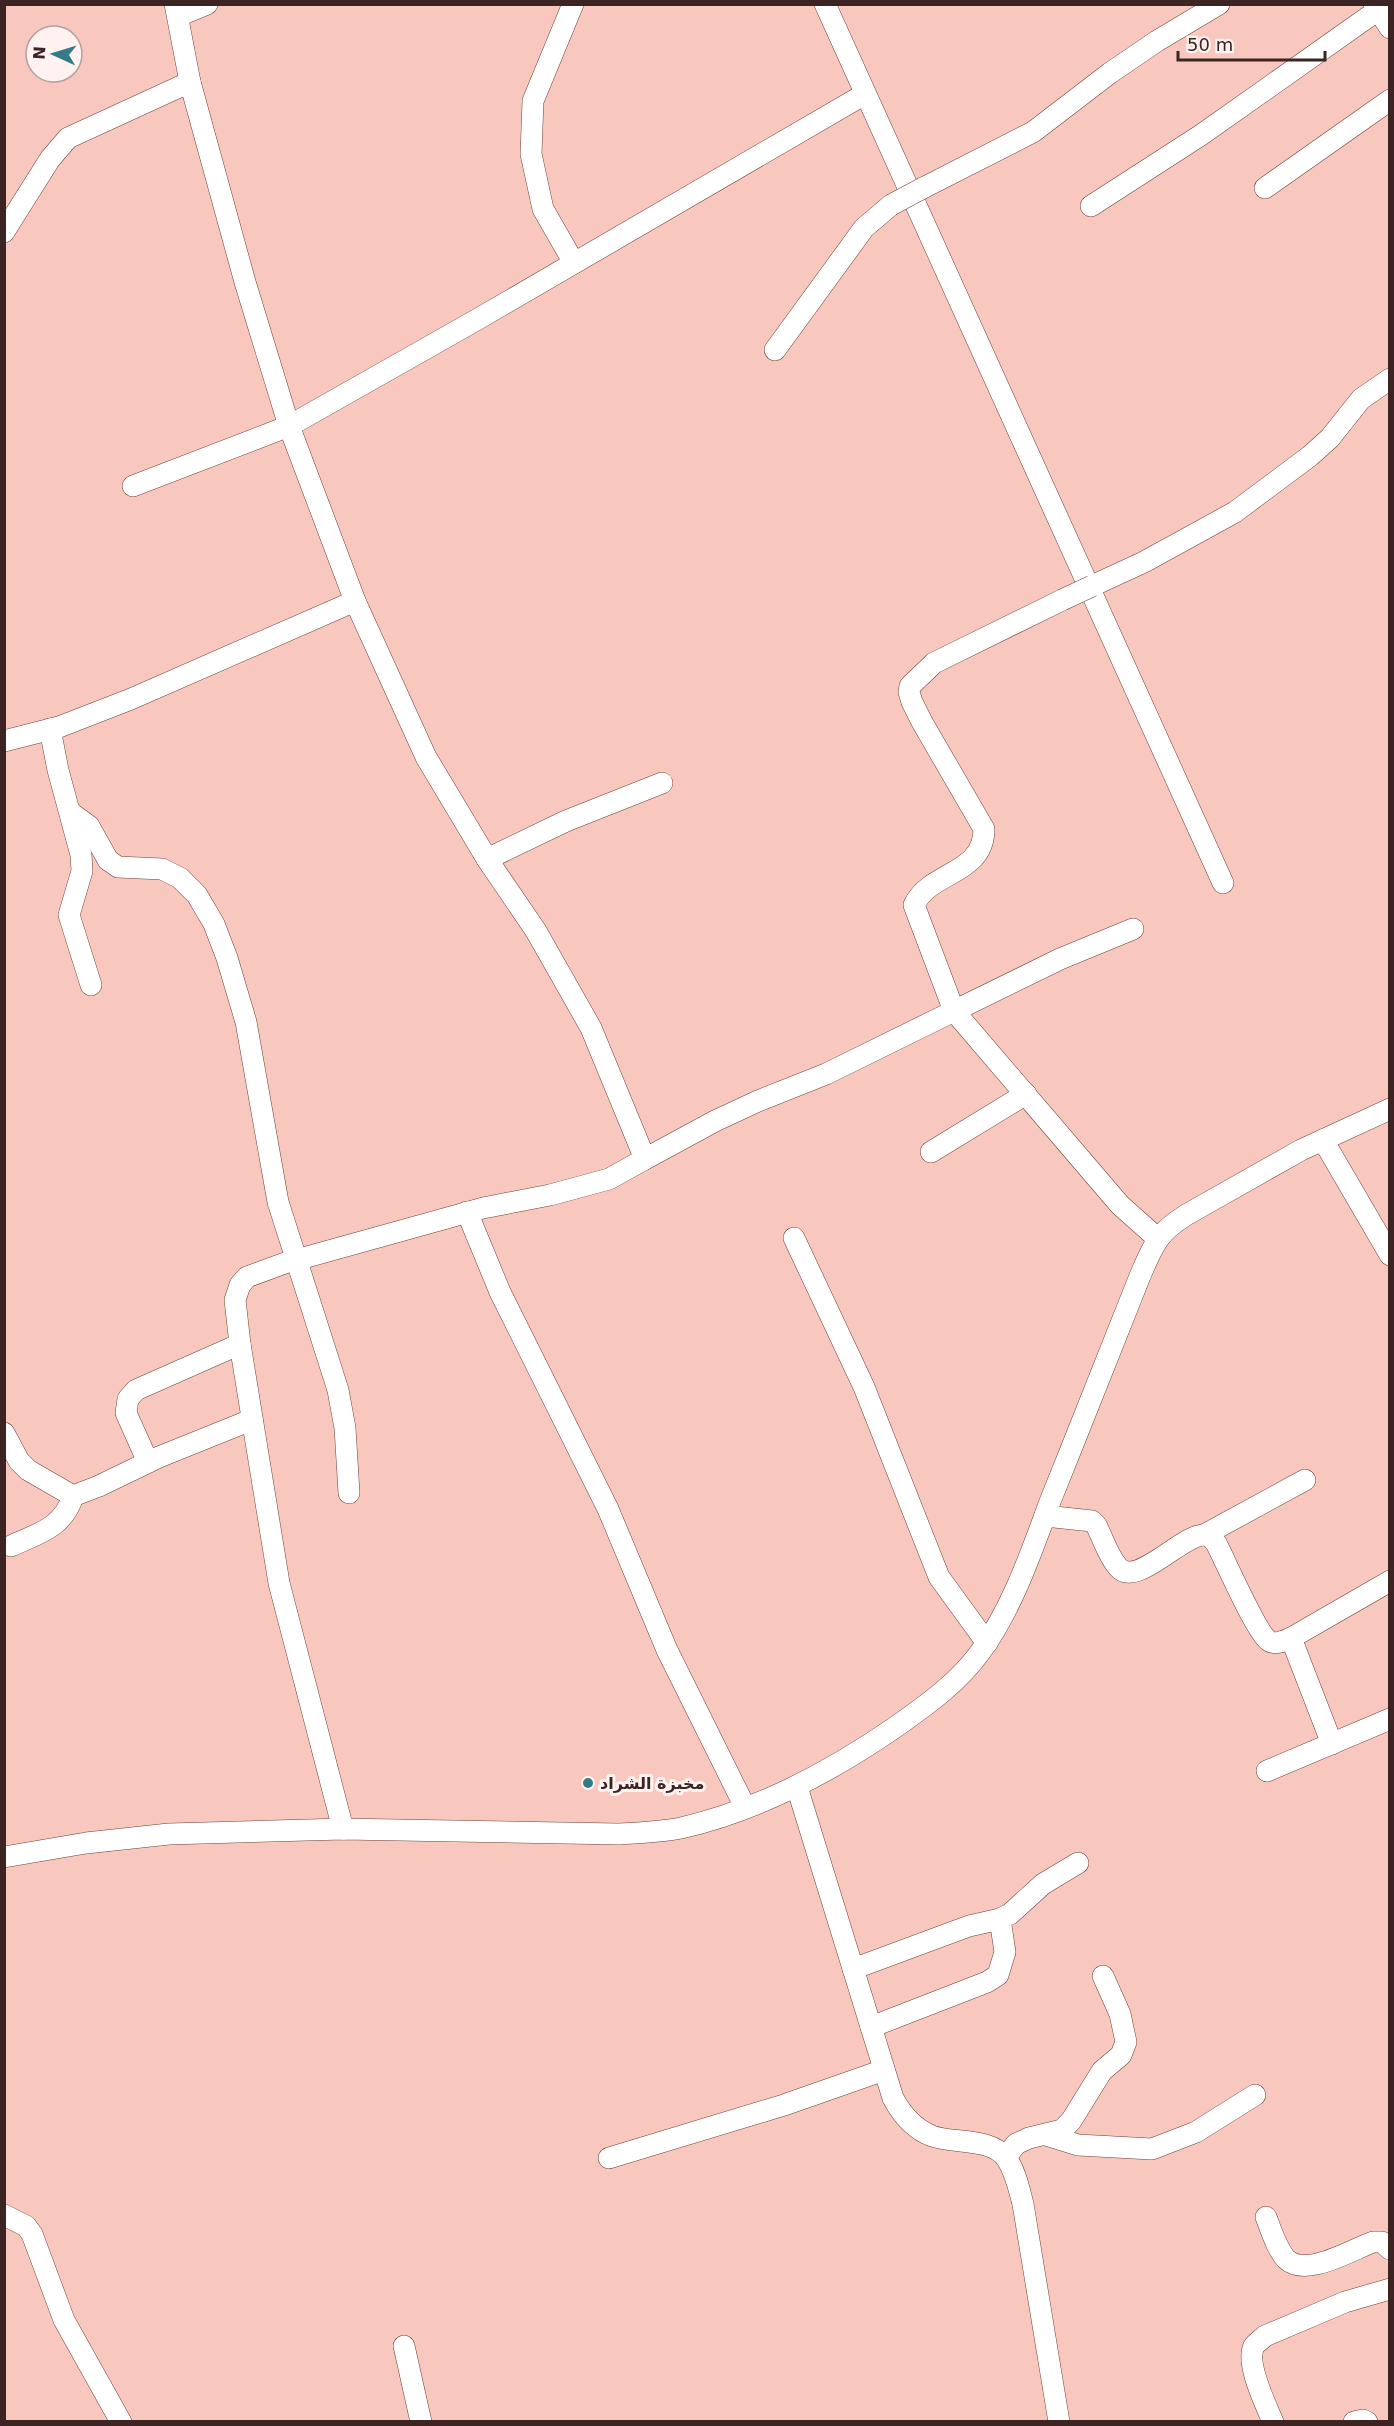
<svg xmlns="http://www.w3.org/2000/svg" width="1394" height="2426" viewBox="0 0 1394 2426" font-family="'DejaVu Sans','Noto Sans Arabic',sans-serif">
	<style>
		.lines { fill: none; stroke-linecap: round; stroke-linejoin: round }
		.minor-casing { stroke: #703f37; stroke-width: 22 }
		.minor { stroke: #fff; stroke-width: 21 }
		.minor-bridge-casing { stroke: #703f37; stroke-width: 22; stroke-linecap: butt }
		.minor-bridge { stroke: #fff; stroke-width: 21 }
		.poi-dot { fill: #357b87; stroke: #fff2f0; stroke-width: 2 }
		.labels { text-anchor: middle; stroke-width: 6; stroke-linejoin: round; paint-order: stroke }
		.poi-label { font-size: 16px; font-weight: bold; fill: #3b2421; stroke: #fff2f0; text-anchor: start }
	</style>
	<rect width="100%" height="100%" fill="#f8c8bf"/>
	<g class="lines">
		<!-- minor casing -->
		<g class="minor-casing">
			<g id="minor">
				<polyline points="175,4 190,82 245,282 289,426 355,601 426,757 487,859 536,931 591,1028 645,1159 609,1179 550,1195 483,1208 285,1263 247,1277 240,1285 235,1300 240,1344 279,1583 343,1829"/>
				<polyline points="573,4 533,101 531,154 543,209 574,263"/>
				<polyline points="825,4 1223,883"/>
				<polyline points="1374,4 1390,28"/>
				<polyline points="178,16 207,4"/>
				<polyline points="923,188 1033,132 1110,73 1157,41 1219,4"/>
				<polyline points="1265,188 1390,100"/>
				<polyline points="1091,206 1201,135 1378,10"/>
				<polyline points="4,232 50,159 68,138 190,82"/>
				<polyline points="775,350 864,228 891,205"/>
				<polyline points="133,486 289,426 478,319 865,94"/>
				<polyline points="1092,586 1144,562 1235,512 1310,456 1330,438 1361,399 1390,379"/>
				<path d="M1062,600L934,663L910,686L909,692L912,702L922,722L984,829C984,875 930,871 914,905L954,1011L1060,959L1133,929"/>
				<polyline points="50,729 58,770 81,855 82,871 69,915 91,985"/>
				<polyline points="4,741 59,727 131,699 355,601"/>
				<polyline points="71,813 89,826 108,860 118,867 162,869 180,878 197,895 214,924 227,958 246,1022 278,1202 338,1390 345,1428 349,1493"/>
				<polyline points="487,859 566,821 662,783"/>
				<polyline points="1323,1140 1390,1255"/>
				<polyline points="931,1152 1026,1094"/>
				<polyline points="645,1159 715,1121 758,1101 826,1074 954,1011 1120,1205 1157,1238"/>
				<polyline points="467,1212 500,1292 608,1509 667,1650 745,1807"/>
				<polyline points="794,1238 864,1387 939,1577 987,1643"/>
				<polyline points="4,1433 19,1461 28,1470 73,1496 99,1486 159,1457 251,1420"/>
				<polyline points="148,1462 126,1413 128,1399 136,1390 240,1344"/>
				<path d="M1045,1516L1092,1521L1096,1525C1103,1538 1108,1556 1118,1567C1136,1589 1183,1533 1205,1535C1210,1535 1213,1540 1216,1543C1225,1560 1257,1634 1269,1641C1276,1645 1284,1641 1291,1638L1390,1581"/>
				<polyline points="1204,1535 1305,1480"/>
				<path d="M11,1546C39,1533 63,1528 73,1496"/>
				<polyline points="1291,1638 1332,1744"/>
				<polyline points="1267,1771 1390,1719"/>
				<path d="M797,1787L893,2098C902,2115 914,2129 932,2136C954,2144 992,2137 1007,2159C1016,2173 1019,2189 1023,2204L1059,2422"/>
				<path d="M4,1857L86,1843L169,1834L343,1829L618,1834C639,1833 661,1832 681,1828C760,1810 832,1771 897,1726C928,1704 959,1682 981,1651C1013,1607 1032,1550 1051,1499C1081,1425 1110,1351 1140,1276C1153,1246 1157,1233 1186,1215L1301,1150L1390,1109"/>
				<polyline points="853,1969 969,1926 1000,1919"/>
				<polyline points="871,2027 987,1982 998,1975 1005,1952 1000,1919 1010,1914 1043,1884 1078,1863"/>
				<polyline points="1046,2135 1078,2145 1152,2149 1196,2132 1255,2095"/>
				<polyline points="1006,2157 1016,2144 1029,2138 1062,2130 1071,2121 1102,2071 1121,2055 1126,2042 1120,2014 1103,1976"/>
				<polyline points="609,2158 784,2105 884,2070"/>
				<polyline points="4,2215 26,2226 32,2234 64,2320 121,2422"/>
				<path d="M1266,2217C1271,2230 1277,2249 1286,2259C1306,2278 1351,2250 1373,2242H1382L1390,2249"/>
				<polyline points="404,2346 421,2422"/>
				<path d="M1273,2422C1266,2405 1245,2363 1254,2346C1256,2343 1262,2339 1265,2336L1345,2302L1390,2289"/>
				<polyline points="1354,2422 1363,2420 1367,2422"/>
			</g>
		</g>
		<!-- minor -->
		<use href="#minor" class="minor"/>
		<!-- minor-bridge casing -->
		<g class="minor-bridge-casing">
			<g id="minor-bridge">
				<polyline points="891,205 923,188"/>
				<polyline points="1062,600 1092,586"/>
			</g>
		</g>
		<!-- minor-bridge -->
		<use href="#minor-bridge" class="minor-bridge"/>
	</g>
	<!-- markers -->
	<circle class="poi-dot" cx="588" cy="1783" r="6"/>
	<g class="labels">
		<!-- poi labels -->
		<g class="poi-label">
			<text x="600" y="1789">مخبزة الشراد</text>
		</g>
	</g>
	<!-- border -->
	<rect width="1394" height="2426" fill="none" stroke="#3b2421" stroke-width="12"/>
	<!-- north arrow -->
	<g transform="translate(54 54) rotate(274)"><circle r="28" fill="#fff2f0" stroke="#b1a09d" stroke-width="1.5"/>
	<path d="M0-4.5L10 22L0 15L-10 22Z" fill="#357b87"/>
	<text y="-9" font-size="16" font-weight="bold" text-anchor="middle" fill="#3b2421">N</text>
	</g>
	<!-- scale -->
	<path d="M1178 51v9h147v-9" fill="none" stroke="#3b2421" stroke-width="3"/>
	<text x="1187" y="51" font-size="18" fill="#3b2421" stroke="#fff2f0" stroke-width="4.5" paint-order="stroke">50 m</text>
</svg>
